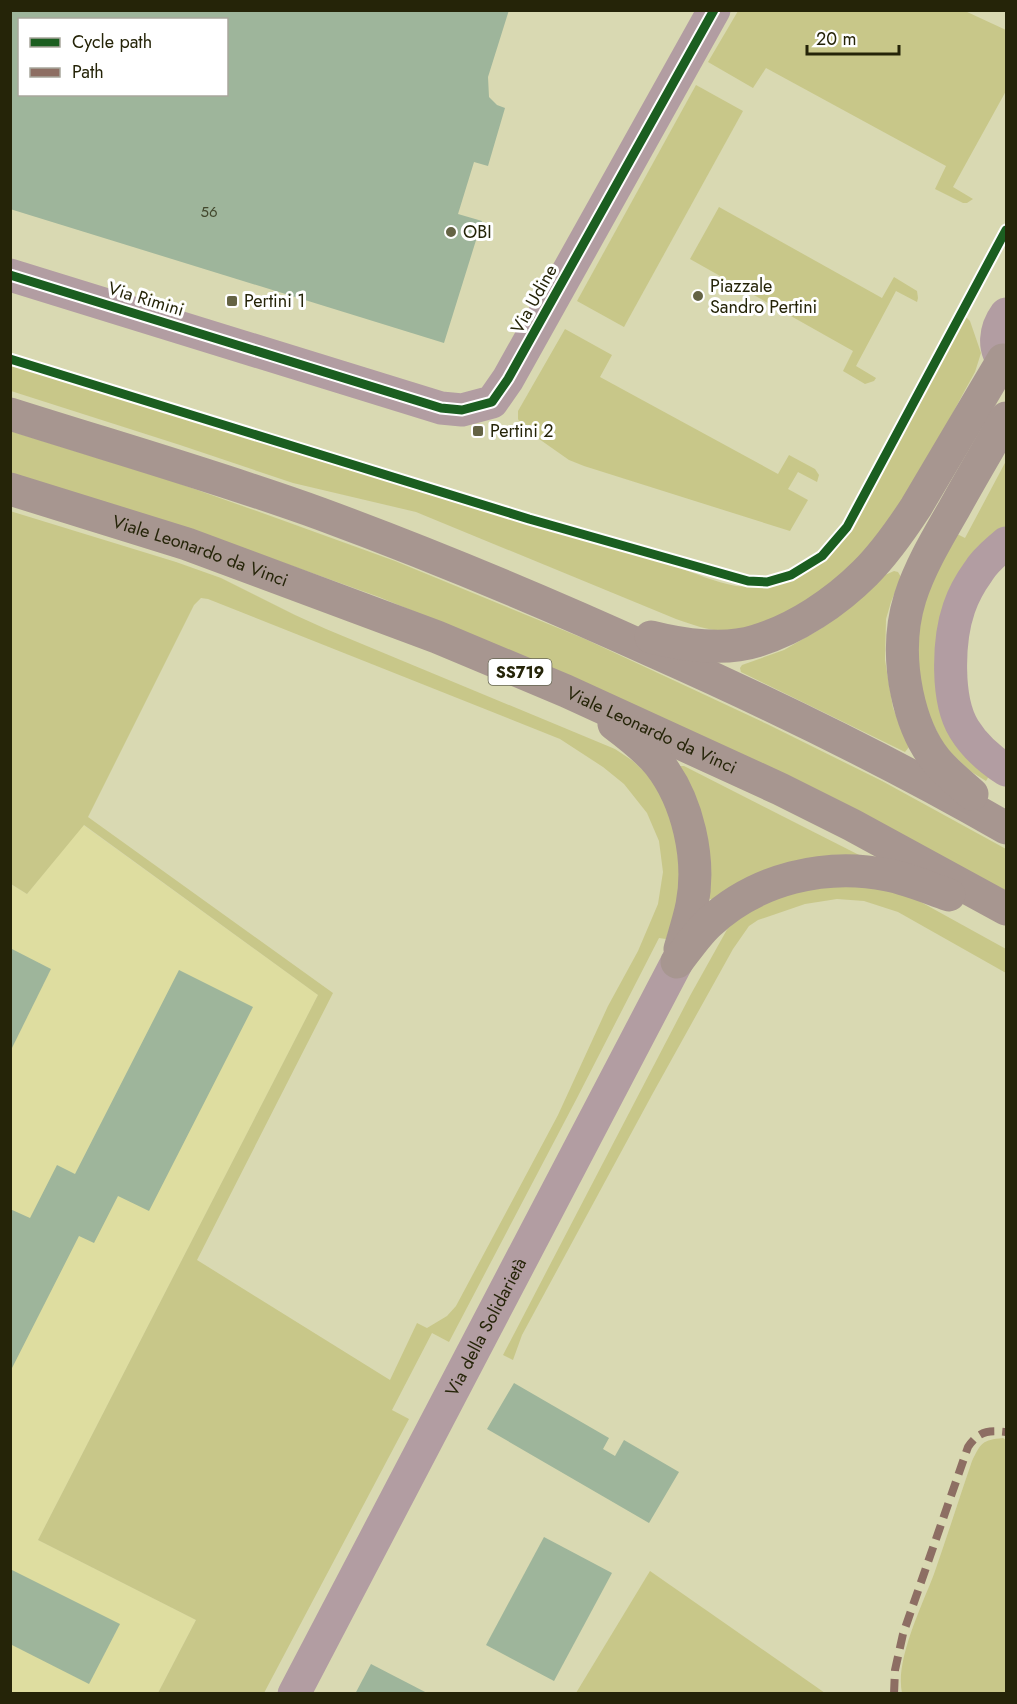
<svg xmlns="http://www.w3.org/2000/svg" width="1017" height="1704" viewBox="0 0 1017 1704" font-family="Jost,sans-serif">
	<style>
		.built { fill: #dedda0 }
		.green { fill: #c8c789; fill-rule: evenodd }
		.building { fill: #9eb59b; fill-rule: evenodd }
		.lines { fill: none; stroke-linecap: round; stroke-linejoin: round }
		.minor { stroke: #b29da2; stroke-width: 33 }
		.highway { stroke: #a79690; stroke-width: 33 }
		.quiet { stroke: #8d6e63; stroke-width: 8; stroke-dasharray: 15 8; stroke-linecap: butt }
		.cycleway-casing { stroke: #fff; stroke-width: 13 }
		.cycleway { stroke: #1b5e20; stroke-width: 9 }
		.poi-dot { fill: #646344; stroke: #fff; stroke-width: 2 }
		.labels { text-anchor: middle; stroke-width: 6; stroke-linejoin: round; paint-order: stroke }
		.number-label { font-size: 15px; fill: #43482d }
		.shield { fill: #fff; stroke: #666652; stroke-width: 1.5 }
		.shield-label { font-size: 16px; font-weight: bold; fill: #252408 }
		.poi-label { font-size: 18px; fill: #252408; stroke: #fff; text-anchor: start }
		.street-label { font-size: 18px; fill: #252408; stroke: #fff }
	</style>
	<rect width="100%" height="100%" fill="#d9d9b2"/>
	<!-- built -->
	<polygon class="built" points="83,825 318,995 38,1540 196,1620 158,1693 11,1693 10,884 27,894"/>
	<!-- green -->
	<g class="green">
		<polygon points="738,11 965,11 1006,30 1006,91 953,187 973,199 967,203 963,203 935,189 946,166 766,68 753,88 708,62"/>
		<polygon points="696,85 743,111 624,327 577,301"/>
		<polygon points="719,207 882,298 894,277 917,291 918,298 917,302 896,291 856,366 876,378 874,381 865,384 843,371 853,351 690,259"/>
		<path d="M966,317L970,321L981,353L975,372C926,460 888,553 797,606C787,612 776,619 765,624C756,628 735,630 725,631C709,631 691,624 676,619L416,512L293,483L180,445L11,391L10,362L333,463L674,566C694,573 715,582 736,586C746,587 758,585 768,582C801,573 821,558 845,533Z"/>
		<polygon points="565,329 612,355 600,377 778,474 789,455 815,469 819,475 817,482 798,472 788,489 808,500 790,531 584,466 569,460 522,427 518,419 518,411"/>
		<polygon points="10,431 172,481 279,519 395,561 585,639 767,724 882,781 1006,849 1006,894 549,667 379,597 220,540 11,473"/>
		<polygon points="1006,461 1006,527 945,612 989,776 986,781 970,771 944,746 922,701 916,635 930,586 957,534 965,538"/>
		<path d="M10,511L176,562L221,578L295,615L326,629L615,749L633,761L650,777L664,794L687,877L666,939L659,938L577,1098L449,1342L432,1333L392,1410L409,1419L264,1693H158L196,1620L38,1540L318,995L84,825L27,894L11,884ZM201,598L208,599L560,739L603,767L624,784L647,813L659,841L663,872L658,904L638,951L608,1006L558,1115L456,1306L447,1316L427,1328L417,1323L390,1380L197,1260L333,993L88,817L194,605Z"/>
		<polygon points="894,571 898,572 901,577 891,602 886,619 885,660 893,708 909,747 905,752 741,672 740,668 742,665 784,650 822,628 885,575"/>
		<polygon points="680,766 684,766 865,858 716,901 708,898"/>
		<polygon points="858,881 910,896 1006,949 1006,973 898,912 864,901 837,899 805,904 758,920 749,926 733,949 653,1093 522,1335 513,1360 503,1355 691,994 729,926 768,897"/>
		<path d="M1003,1438L1006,1440V1693H902C895,1660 922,1606 934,1574C947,1537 959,1499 972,1461C981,1443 982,1440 1003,1438Z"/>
		<polygon points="650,1571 825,1693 576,1693"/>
	</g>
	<!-- building -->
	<g class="building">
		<path d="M10,10H509L488,77L489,97L497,105L505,108L488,166L474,162L458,214L482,221L444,343L10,209ZM20,20H226V94H20Z"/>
		<polygon points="10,948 51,969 10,1052"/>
		<polygon points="179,970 253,1007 149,1211 118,1196 94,1243 79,1236 10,1372 10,1209 30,1218 57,1165 75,1174"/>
		<polygon points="514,1383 609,1438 603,1449 615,1456 624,1440 679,1472 649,1523 487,1429"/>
		<polygon points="544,1537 612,1573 554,1681 486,1645"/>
		<polygon points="10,1569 120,1624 89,1684 10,1644"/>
		<polygon points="371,1664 429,1694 355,1694"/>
	</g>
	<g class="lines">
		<!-- minor -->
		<g class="minor">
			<polyline points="10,275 441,408 462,410 492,402 508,379 714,10"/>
			<path d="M1006,314C995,329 992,349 1006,364"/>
			<path d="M1006,543C996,552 985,560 978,572C970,583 963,596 959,608C948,640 946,700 964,729C975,747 989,759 1006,770"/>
			<path id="s1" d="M294,1694L677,962"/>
		</g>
		<!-- highway -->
		<g class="highway">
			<path d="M10,414C114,447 219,477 321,514C435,556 547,603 657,653C776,706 893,763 1006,828"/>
			<path id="s2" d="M10,489L187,544L437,637L566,691L780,789L852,825L1006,909"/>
			<path d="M651,637C682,645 725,651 756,641C796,629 836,602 865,573C885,553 901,530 916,507L1003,360"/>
			<path d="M614,724C630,736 647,749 659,764C688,801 701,859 692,905C689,920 684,935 680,949"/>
			<path d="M972,794C959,783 946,772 936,760C920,740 912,717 907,693C891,616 917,573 954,509C971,478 989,448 1006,418"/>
			<path d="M677,962C687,949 697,934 709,923C756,879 825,862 888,875C909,879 929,888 949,895"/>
		</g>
		<!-- quiet -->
		<path class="quiet" d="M894,1694L895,1670L903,1634L968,1447C979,1431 988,1430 1006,1432"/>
		<!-- cycleway casing -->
		<g class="cycleway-casing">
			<g id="cycleway">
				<polyline points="10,275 441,408 462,410 492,402 508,379 714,10"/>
				<polyline points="10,359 529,519 748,581 767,582 791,575 822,556 847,527 1006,230"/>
			</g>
		</g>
		<!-- cycleway -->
		<use href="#cycleway" class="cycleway"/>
	</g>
	<!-- markers -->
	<g class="poi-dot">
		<circle cx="451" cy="232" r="6"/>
		<circle cx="698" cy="296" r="6"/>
		<rect x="226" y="295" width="12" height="12" rx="3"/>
		<rect x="472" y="425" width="12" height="12" rx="3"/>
	</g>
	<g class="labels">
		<!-- number labels -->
		<g class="number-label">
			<text x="209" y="217">56</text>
		</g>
		<!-- shield labels -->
		<rect class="shield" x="488.5" y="659" width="63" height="26" rx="4.5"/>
		<g class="shield-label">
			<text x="520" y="678">SS719</text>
		</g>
		<!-- poi labels -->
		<g class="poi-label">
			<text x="463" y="238">OBI</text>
			<text x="710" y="292">Piazzale<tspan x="710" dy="21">Sandro Pertini</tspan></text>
			<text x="244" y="307">Pertini 1</text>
			<text x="490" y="437">Pertini 2</text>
		</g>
		<!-- street labels -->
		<g class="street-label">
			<text transform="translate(146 299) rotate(17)" y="6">Via Rimini</text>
			<text transform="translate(534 299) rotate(-61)" y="6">Via Udine</text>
			<text dy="6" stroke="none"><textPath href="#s2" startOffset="200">Viale Leonardo da Vinci</textPath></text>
			<text dy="6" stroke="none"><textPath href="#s2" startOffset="686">Viale Leonardo da Vinci</textPath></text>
			<text dy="6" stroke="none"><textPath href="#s1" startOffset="414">Via della Solidarietà</textPath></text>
		</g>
	</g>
	<!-- border -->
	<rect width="1017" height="1704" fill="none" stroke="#252408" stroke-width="24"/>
	<!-- legend -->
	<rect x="18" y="18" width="210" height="78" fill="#ffffff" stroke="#a8a79c" stroke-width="1.5"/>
	<rect x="30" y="38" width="30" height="9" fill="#1b5e20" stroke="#a8a79c" stroke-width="1.5"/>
	<text x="72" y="48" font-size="18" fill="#252408">Cycle path</text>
	<rect x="30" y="68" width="30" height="9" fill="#8d6e63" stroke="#a8a79c" stroke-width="1.5"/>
	<text x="72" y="78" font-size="18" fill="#252408">Path</text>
	<!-- scale -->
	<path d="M807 45v9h92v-9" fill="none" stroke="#252408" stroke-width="3"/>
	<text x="816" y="45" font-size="18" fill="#252408" stroke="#ffffff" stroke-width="4.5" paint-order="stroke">20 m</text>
</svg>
